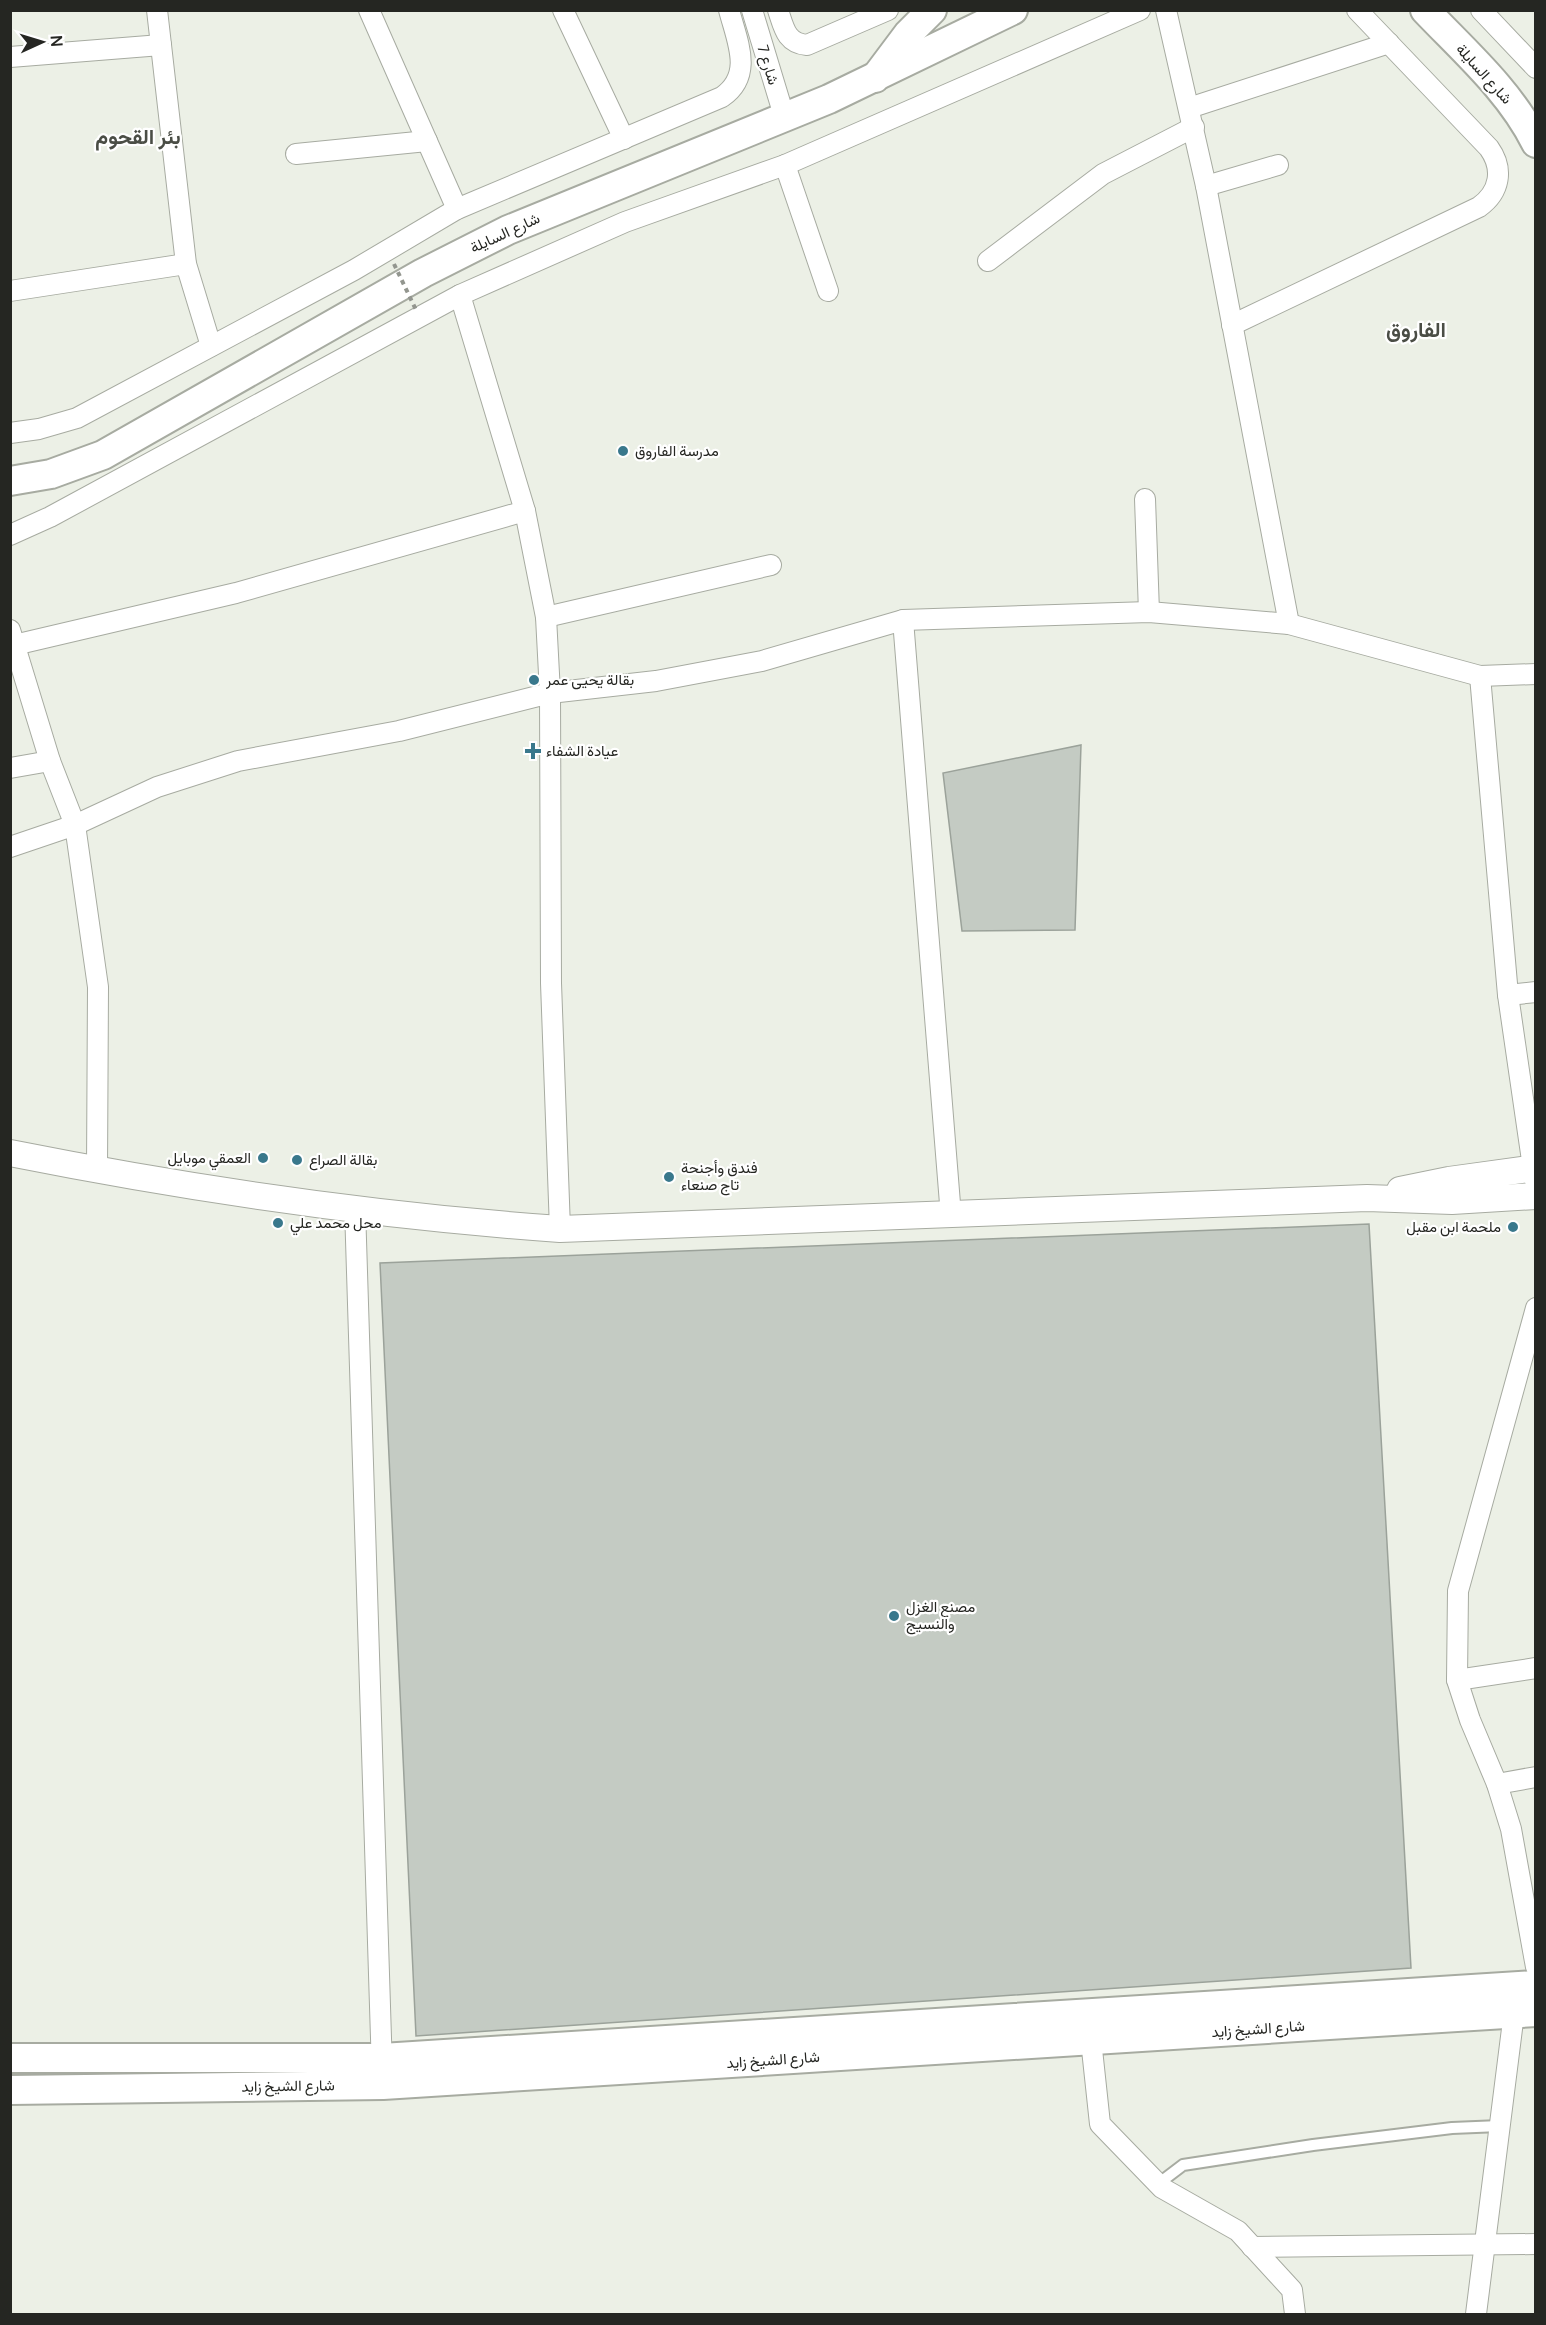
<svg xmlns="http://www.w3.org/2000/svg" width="1546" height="2325" viewBox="0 0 1546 2325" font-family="Manrope,Vazirmatn,sans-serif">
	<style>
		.building { fill: #c4cbc3; stroke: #9ba29a; stroke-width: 1.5 }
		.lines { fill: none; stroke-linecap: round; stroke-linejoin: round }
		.service-casing { stroke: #a7aba1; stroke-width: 14 }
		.minor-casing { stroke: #a7aba1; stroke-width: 22 }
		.tertiary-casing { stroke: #a7aba1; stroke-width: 28 }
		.secondary-casing { stroke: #a7aba1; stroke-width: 32 }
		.service { stroke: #fff; stroke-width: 10 }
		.minor { stroke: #fff; stroke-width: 20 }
		.tertiary { stroke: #fff; stroke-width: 26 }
		.secondary { stroke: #fff; stroke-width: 28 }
		.path-bridge { stroke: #93968f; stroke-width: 4; stroke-dasharray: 4.5 4.5; stroke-linecap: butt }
		.poi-dot { fill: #39788c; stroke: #fff; stroke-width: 2 }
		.labels { text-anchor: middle; stroke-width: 4.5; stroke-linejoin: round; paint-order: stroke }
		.street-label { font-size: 15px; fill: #252622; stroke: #fff }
		.poi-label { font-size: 15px; fill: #252622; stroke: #fff; text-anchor: start }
		.district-label { font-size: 21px; font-weight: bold; fill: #4a4d45; stroke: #fff }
	</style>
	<rect width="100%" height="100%" fill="#ecf0e6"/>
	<!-- building -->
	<g class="building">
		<polygon points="1081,745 1075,930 962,931 943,773"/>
		<polygon points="1369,1224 1411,1968 416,2036 380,1263"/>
	</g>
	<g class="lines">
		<!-- service casing -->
		<g class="service-casing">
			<polyline id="service" points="1158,2184 1183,2165 1313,2145 1452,2128 1500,2126"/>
		</g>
		<!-- minor casing -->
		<g class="minor-casing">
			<g id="minor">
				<polyline points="157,10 186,264 211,346"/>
				<polyline points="369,10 457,209"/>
				<polyline points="563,10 624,139"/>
				<polyline points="752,10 785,119"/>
				<path d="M778,10C784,28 786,43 807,45L888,10"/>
				<polyline points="1166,10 1206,186 1289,624"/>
				<polyline points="1481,10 1536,68"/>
				<polyline points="10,57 161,45"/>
				<polyline points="1189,108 1389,43"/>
				<polyline points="296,154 427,141"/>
				<polyline points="785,165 828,291"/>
				<polyline points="1206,186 1278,165"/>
				<polyline points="988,261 1103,174 1194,127"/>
				<polyline points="10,291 186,264"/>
				<polyline points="460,295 525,511 546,617 550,693 551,983 560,1229"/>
				<path d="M1232,325L1479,207C1500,192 1504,169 1489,148L1357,10"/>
				<path d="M10,433L39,429L77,418L354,270L457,209L722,97C754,75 737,41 729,10"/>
				<polyline points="1145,499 1149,612"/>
				<polyline points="10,535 50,517 460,295 625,222 785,165 1140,10"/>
				<polyline points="546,617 771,565"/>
				<polyline points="903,620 951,1216"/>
				<polyline points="10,630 50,761 75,825 98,987 97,1170"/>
				<polyline points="10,646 236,593 525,511"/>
				<polyline points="1480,676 1508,995 1535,1181"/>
				<polyline points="10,768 50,761"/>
				<polyline points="10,847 75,825 157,787 238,761 399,731 550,693 656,681 762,661 903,620 1149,612 1289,624 1480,676 1536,674"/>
				<polyline points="1508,995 1536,992"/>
				<polyline points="355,1208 382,2070"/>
				<polyline points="1536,1308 1458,1591 1457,1680 1470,1720 1497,1784 1511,1829 1536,1967"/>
				<polyline points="1457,1680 1536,1668"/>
				<polyline points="1497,1784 1536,1777"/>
				<polyline points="1091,2040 1100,2124 1162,2188 1238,2231 1292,2290 1295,2314"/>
				<polyline points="1252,2247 1536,2244"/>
				<polyline points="1476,2314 1514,2013"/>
			</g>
		</g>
		<!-- tertiary casing -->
		<g class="tertiary-casing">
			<g id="tertiary">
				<path d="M10,1153C191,1189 376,1216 560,1229L1367,1198L1452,1201L1536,1196"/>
				<polyline points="1400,1190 1449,1180 1536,1168"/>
			</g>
		</g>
		<!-- secondary casing -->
		<g class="secondary-casing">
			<g id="secondary">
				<path d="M1425,10C1465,52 1510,91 1536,143"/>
				<polyline points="875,78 908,34 932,10"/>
				<polyline points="10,481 51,474 103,455 423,273 508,230 829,99 1013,10"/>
				<polyline points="10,2058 382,2058 1536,1985"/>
				<polyline points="10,2090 383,2085 1536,2012"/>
			</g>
		</g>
		<!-- service -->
		<use href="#service" class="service"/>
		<!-- minor -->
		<use href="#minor" class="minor"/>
		<!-- tertiary -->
		<use href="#tertiary" class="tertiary"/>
		<!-- secondary -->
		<use href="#secondary" class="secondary"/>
		<!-- path-bridge -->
		<polyline class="path-bridge" points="394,264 417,312"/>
	</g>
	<!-- markers -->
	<g class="poi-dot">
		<circle cx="623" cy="451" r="6"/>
		<circle cx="534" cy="680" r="6"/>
		<path d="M530 742h6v6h6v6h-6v6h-6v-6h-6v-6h6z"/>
		<circle cx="263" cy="1158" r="6"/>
		<circle cx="297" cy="1160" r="6"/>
		<circle cx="669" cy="1177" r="6"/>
		<circle cx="278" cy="1223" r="6"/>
		<circle cx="1513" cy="1227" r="6"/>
		<circle cx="894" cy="1616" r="6"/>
	</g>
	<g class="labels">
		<!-- street labels -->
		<g class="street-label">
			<text transform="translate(768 65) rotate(73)" y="5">شارع 7</text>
			<text transform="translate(1484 74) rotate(48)" y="5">شارع السايلة</text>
			<text transform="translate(505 233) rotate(-25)" y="5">شارع السايلة</text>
			<text transform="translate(1258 2029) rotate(-4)" y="5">شارع الشيخ زايد</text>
			<text transform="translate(773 2060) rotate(-4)" y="5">شارع الشيخ زايد</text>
			<text transform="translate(288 2086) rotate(-1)" y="5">شارع الشيخ زايد</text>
		</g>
		<!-- poi labels -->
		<g class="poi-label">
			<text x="635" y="456">مدرسة الفاروق</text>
			<text x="546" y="685">بقالة يحيى عمر</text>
			<text x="546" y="756">عيادة الشفاء</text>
			<text x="251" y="1163" text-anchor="end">العمقي موبايل</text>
			<text x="309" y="1165">بقالة الصراع</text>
			<text x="681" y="1173">فندق وأجنحة<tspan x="681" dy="17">تاج صنعاء</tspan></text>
			<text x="290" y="1228">محل محمد علي</text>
			<text x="1501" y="1232" text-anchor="end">ملحمة ابن مقبل</text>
			<text x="906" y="1612">مصنع الغزل<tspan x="906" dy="17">والنسيج</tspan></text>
		</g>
		<!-- district labels -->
		<g class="district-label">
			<text x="138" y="144">بئر القحوم</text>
			<text x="1416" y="337">الفاروق</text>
		</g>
	</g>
	<!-- border -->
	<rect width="1546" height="2325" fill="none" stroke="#252622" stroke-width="24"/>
	<!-- north arrow -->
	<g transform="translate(42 42) rotate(86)" stroke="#ffffff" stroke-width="4.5" paint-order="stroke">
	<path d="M0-4.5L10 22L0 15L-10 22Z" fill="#252622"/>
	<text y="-9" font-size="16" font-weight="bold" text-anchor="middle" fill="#252622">N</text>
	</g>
</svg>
